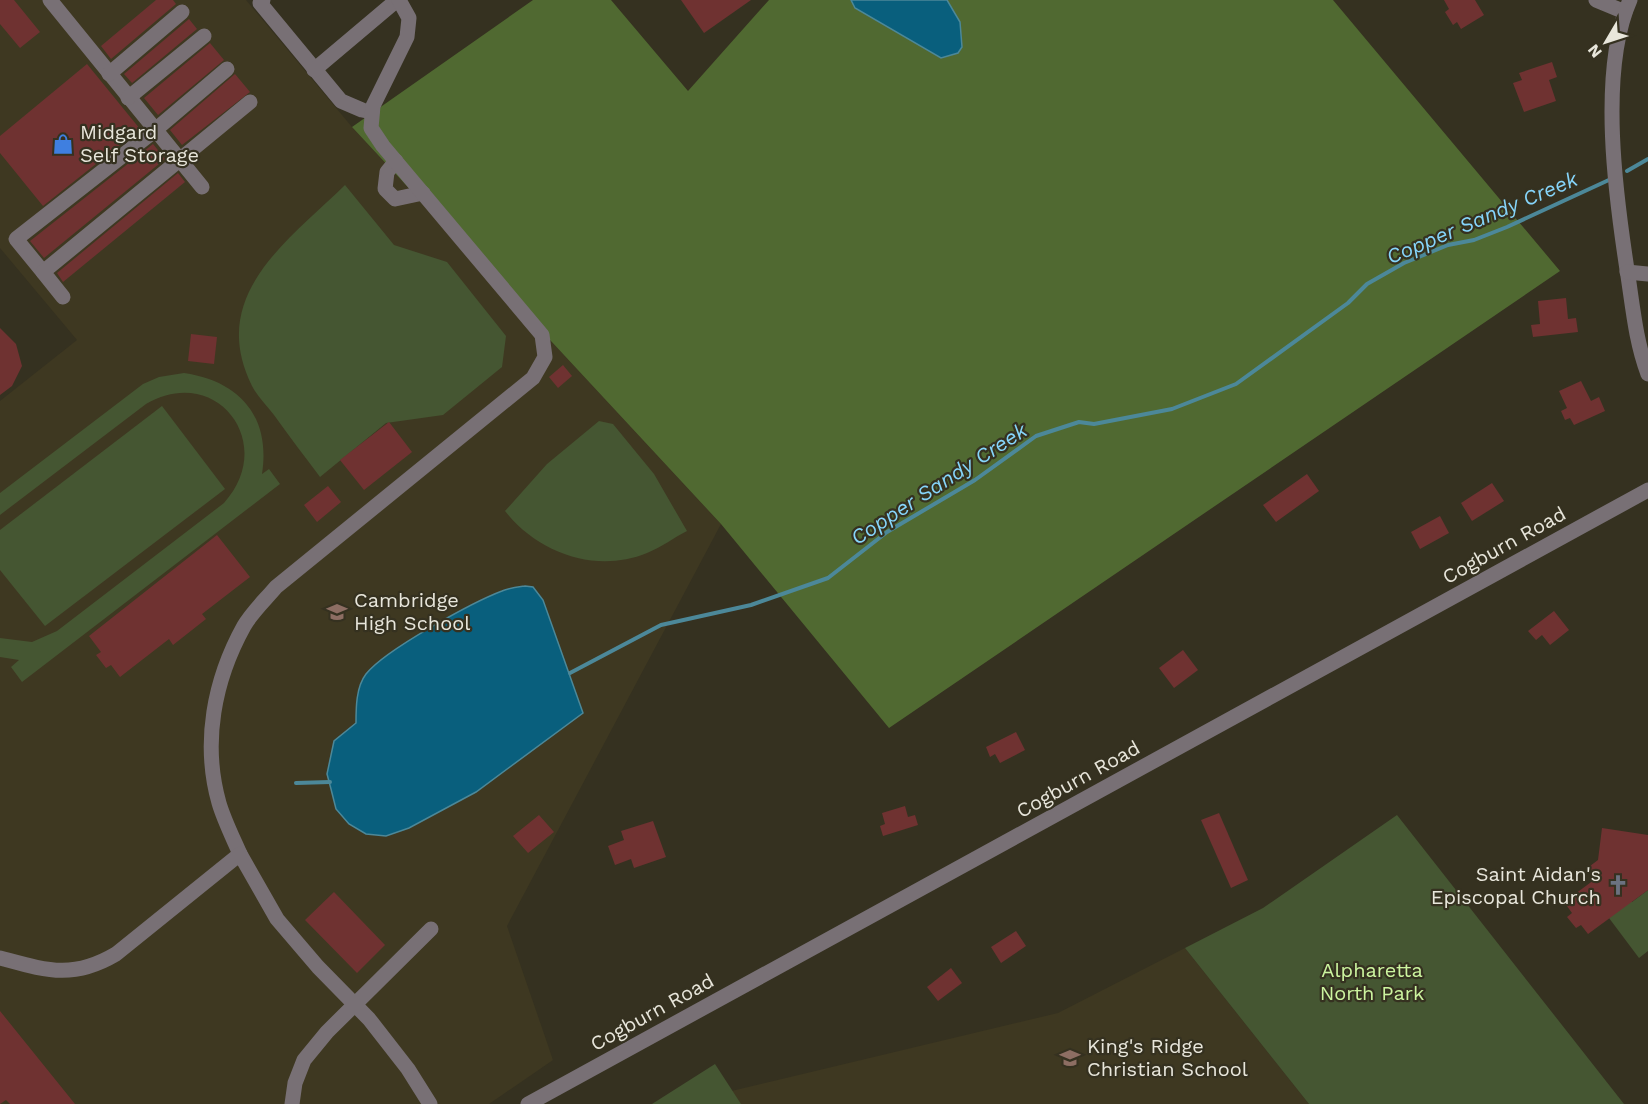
<svg xmlns="http://www.w3.org/2000/svg" width="1648" height="1104" viewBox="0 0 1648 1104" font-family="'Work Sans',sans-serif">
	<style>
		.built { fill: #3e3821 }
		.green { fill: #455632 }
		.forest { fill: #506931 }
		.water { fill: #095f7d; stroke: #4c8899; stroke-width: 1.5 }
		.lines { fill: none; stroke-linecap: round; stroke-linejoin: round }
		.stream { stroke: #4c8899; stroke-width: 4 }
		.building { fill: #6f3231 }
		.minor { stroke: #787075; stroke-width: 15 }
		.labels { text-anchor: middle; stroke-width: 4.5; stroke-linejoin: round; paint-order: stroke }
		.poi-label { font-size: 20px; fill: #e8e6db; stroke: #353120; text-anchor: start }
		.street-label { font-size: 20px; fill: #e8e6db; stroke: #353120 }
		.park-label { font-size: 20px; fill: #ccf49f; stroke: #353120 }
		.water-label { font-size: 21px; font-style: italic; fill: #86d5fa; stroke: #353120 }
	</style>
	<rect width="100%" height="100%" fill="#353120"/>
	<!-- built -->
	<g class="built">
		<polygon points="0,0 246,0 352,127 721,524 507,926 553,1060 489,1104 0,1104 0,401 77,340 0,248"/>
		<polygon points="1185,948 1309,1104 677,1104 1058,1013"/>
	</g>
	<!-- green -->
	<g class="green">
		<path d="M345,185L394,245L447,262L506,336L502,367L443,415L386,423L320,477C305,457 289,436 274,415C267,406 257,396 252,386C207,295 288,241 345,185Z"/>
		<path d="M184,373C239,381 271,416 262,474L269,469L280,484L22,682L11,667L19,660L0,657V638L32,642L57,631L224,503C278,443 216,363 146,404L0,515V493L143,384L159,377Z"/>
		<polygon points="162,406 225,489 45,626 0,570 0,530"/>
		<path d="M599,421L613,424L654,474L687,531C673,538 662,547 647,553C596,574 538,553 505,511L547,464Z"/>
		<polygon points="1397,815 1624,1104 1309,1104 1185,948 1263,908"/>
		<polygon points="1648,890 1648,951 1639,958 1609,918 1626,894 1632,902"/>
		<polygon points="715,1064 741,1104 652,1104"/>
	</g>
	<!-- forest -->
	<polygon class="forest" points="533,0 611,0 688,91 769,0 1333,0 1560,271 889,728 721,524 352,127"/>
	<!-- water -->
	<g class="water">
		<polygon points="851,0 947,0 960,22 962,47 958,53 941,58 855,8"/>
		<path d="M525,586L533,587L543,600L583,713L476,792L409,828L386,836L366,834L349,824L336,809L331,789L327,774L334,741L356,723C356,708 356,687 366,674C385,650 473,602 502,591C509,588 518,587 525,586Z"/>
	</g>
	<g class="lines">
		<!-- stream -->
		<g class="stream">
			<polyline points="1627,171 1648,159"/>
			<polyline points="570,673 661,625 751,605 828,578 887,532 975,480 1036,436 1079,422 1094,424 1172,409 1236,384 1348,303 1367,284 1404,263 1448,245 1474,240 1507,227 1611,179"/>
			<polyline points="296,783 330,782"/>
		</g>
	</g>
	<!-- building -->
	<g class="building">
		<polygon points="0,0 14,0 40,32 20,48 0,24"/>
		<polygon points="156,0 173,0 176,4 111,59 101,46"/>
		<polygon points="681,0 751,0 704,33"/>
		<polygon points="1444,0 1475,0 1484,15 1461,29 1457,22 1453,25 1445,12 1449,9"/>
		<polygon points="189,19 197,29 132,83 124,74"/>
		<polygon points="210,43 224,60 158,115 144,98"/>
		<polygon points="1552,62 1557,77 1549,80 1556,101 1524,112 1513,83 1522,80 1519,73"/>
		<polygon points="87,64 140,129 43,206 0,153 0,136"/>
		<polygon points="235,74 250,92 182,145 170,130"/>
		<polygon points="153,144 165,159 44,258 30,241"/>
		<polygon points="178,173 185,182 63,282 57,273"/>
		<polygon points="1566,298 1568,319 1576,318 1578,332 1533,337 1531,325 1540,324 1538,301"/>
		<polygon points="0,328 16,344 22,366 12,386 0,395"/>
		<polygon points="191,334 217,337 214,364 188,361"/>
		<polygon points="563,365 572,376 558,388 549,377"/>
		<polygon points="1581,381 1591,401 1599,397 1605,411 1574,425 1570,418 1565,420 1561,411 1567,408 1559,391"/>
		<polygon points="389,422 412,452 364,490 340,460"/>
		<polygon points="1307,474 1319,491 1276,522 1263,505"/>
		<polygon points="1492,483 1504,501 1472,521 1461,503"/>
		<polygon points="328,486 341,502 317,522 304,505"/>
		<polygon points="1440,516 1449,533 1420,549 1411,532"/>
		<polygon points="217,535 250,577 202,614 206,619 173,645 169,639 120,677 111,665 106,668 96,655 101,652 89,636"/>
		<polygon points="1554,611 1569,630 1550,645 1542,635 1536,640 1528,631"/>
		<polygon points="1183,650 1198,670 1174,688 1159,668"/>
		<polygon points="1016,732 1025,750 1000,763 995,754 990,757 986,747"/>
		<polygon points="905,806 908,817 915,815 918,825 883,836 880,826 885,824 882,813"/>
		<polygon points="1219,813 1248,880 1231,888 1201,820"/>
		<polygon points="539,815 554,832 528,853 513,836"/>
		<polygon points="653,821 666,857 634,868 631,859 615,865 608,846 624,840 621,831"/>
		<polygon points="1602,828 1648,835 1648,890 1588,934 1581,925 1576,928 1567,917 1572,913 1564,902 1594,880 1586,869 1598,860"/>
		<polygon points="334,892 385,945 357,973 305,920"/>
		<polygon points="1016,931 1026,946 1001,963 991,947"/>
		<polygon points="951,968 962,983 938,1001 927,987"/>
		<polygon points="0,1011 75,1104 10,1104 6,1100 0,1104"/>
	</g>
	<g class="lines">
		<!-- minor -->
		<g class="minor">
			<polyline points="50,0 202,187"/>
			<polyline points="263,0 260,3 341,101 362,110 372,112"/>
			<polyline points="1596,0 1625,12"/>
			<path d="M1630,0C1598,72 1616,199 1628,276C1633,309 1636,342 1648,374"/>
			<polyline points="314,70 397,0"/>
			<polyline points="109,74 182,12"/>
			<polyline points="128,98 204,36"/>
			<polyline points="396,161 387,172 385,189 395,199 423,193"/>
			<polyline points="43,272 16,239 154,131 227,69"/>
			<polyline points="1627,272 1648,274"/>
			<polyline points="63,297 43,272 250,102"/>
			<path d="M240,854C233,838 224,820 219,803C202,743 214,680 244,626C252,612 266,599 276,587L533,378L545,357L542,335L383,146L371,128L373,106L407,37L409,18L399,0"/>
			<path d="M0,958C45,970 72,980 116,954L240,854L277,919L318,967L369,1019L408,1069L430,1104"/>
			<polyline points="292,1104 295,1083 304,1060 327,1032 431,929"/>
			<polyline points="528,1104 1648,490"/>
		</g>
	</g>
	<!-- icons -->
	<defs>
		<g id="shop-bare" transform="scale(1.62)"><path d="M-5-2.5h2.3a2.7 3.5 0 0 1 5.4 0H5L5.5 6h-11ZM-1.5-2.5h3a1.5 2.3 0 0 0-3 0Z" fill="#3f7fe0" stroke="#353120" stroke-width="2.5" paint-order="stroke"/></g>
		<g id="school-bare" transform="scale(1.62)"><path d="M0-5L7-2L0 1L-7-2ZM-4 1L0 2.5L4 1V4Q0 6-4 4Z" fill="#8d6e63" stroke="#353120" stroke-width="2.5" paint-order="stroke"/></g>
		<g id="church-bare" transform="scale(1.62)"><path d="M-1.2-6h2.4v3.5h3.3v2.4h-3.3V6h-2.4V-.1h-3.3v-2.4h3.3Z" fill="#6b7280" stroke="#353120" stroke-width="2.5" paint-order="stroke"/></g>
	</defs>
	<g fill-rule="evenodd">
		<use href="#shop-bare" x="63" y="144"/>
		<use href="#school-bare" x="337" y="612"/>
		<use href="#church-bare" x="1618" y="885"/>
		<use href="#school-bare" x="1070" y="1058"/>
	</g>
	<g class="labels">
		<!-- poi labels -->
		<g class="poi-label">
			<text x="80" y="139">Midgard<tspan x="80" dy="23">Self Storage</tspan></text>
			<text x="354" y="607">Cambridge<tspan x="354" dy="23">High School</tspan></text>
			<text x="1601" y="881" text-anchor="end">Saint Aidan's<tspan x="1601" dy="23">Episcopal Church</tspan></text>
			<text x="1087" y="1053">King's Ridge<tspan x="1087" dy="23">Christian School</tspan></text>
		</g>
		<!-- street labels -->
		<g class="street-label">
			<text transform="translate(1504 545) rotate(-29)" y="7">Cogburn Road</text>
			<text transform="translate(1078 779) rotate(-29)" y="7">Cogburn Road</text>
			<text transform="translate(652 1012) rotate(-29)" y="7">Cogburn Road</text>
		</g>
		<!-- park labels -->
		<g class="park-label">
			<text x="1372" y="977">Alpharetta<tspan x="1372" dy="23">North Park</tspan></text>
		</g>
		<!-- water labels -->
		<g class="water-label">
			<text transform="translate(1482 218) rotate(-23)" y="7">Copper Sandy Creek</text>
			<text transform="translate(939 484) rotate(-33)" y="7">Copper Sandy Creek</text>
		</g>
	</g>
	<!-- north arrow -->
	<g transform="translate(1606 42) rotate(231)" stroke="#353120" stroke-width="4.5" paint-order="stroke">
	<path d="M0-4.5L10 22L0 15L-10 22Z" fill="#e8e6db"/>
	<text y="-9" font-size="16" font-weight="bold" text-anchor="middle" fill="#e8e6db">N</text>
	</g>
</svg>
